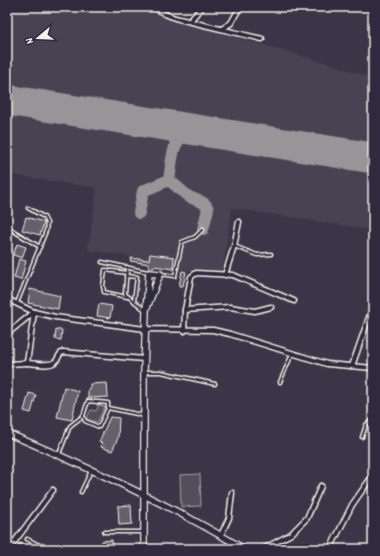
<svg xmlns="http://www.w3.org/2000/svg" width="380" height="556" viewBox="0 0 380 556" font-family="Dekko,sans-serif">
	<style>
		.built { fill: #484352 }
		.green { fill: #534e5c; stroke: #a4a0a2 }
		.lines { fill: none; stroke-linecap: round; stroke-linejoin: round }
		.taxiway { stroke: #989498; stroke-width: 12 }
		.runway { stroke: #989498; stroke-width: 31 }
		.building { fill: #65616c; stroke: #f4f1e8 }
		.lane-casing { stroke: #f4f1e8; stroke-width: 5 }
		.street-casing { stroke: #f4f1e8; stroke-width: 7 }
		.secondary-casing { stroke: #f4f1e8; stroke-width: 8 }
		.lane { stroke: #2f2a3d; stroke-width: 2 }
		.street { stroke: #2f2a3d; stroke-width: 4 }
		.secondary { stroke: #2f2a3d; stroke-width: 5.5 }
	</style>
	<rect width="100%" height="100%" fill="#3b3647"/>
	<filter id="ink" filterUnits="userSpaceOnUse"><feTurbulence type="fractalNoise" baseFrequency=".025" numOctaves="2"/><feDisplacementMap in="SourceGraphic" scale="8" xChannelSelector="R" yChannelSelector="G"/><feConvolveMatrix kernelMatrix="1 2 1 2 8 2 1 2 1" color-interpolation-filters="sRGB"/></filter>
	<g filter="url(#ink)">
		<!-- built -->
		<polygon class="built" points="7,7 128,7 334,65 373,79 373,230 232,208 222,273 217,275 154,266 154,268 148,268 149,259 88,250 97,188 7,174"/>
		<!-- green -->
		<g class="green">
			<polygon points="97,404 105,407 97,422 86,419 91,410 96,411 98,408"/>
			<polygon points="200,474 201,506 181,507 180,475"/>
		</g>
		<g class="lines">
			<!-- taxiway -->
			<g class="taxiway">
				<polyline points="157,124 168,130 176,142"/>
				<polyline points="169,180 189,197 202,202 206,205 208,209 203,229"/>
				<path d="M169,180C173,157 170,140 193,129"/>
				<polyline points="139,213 143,191 169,180"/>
			</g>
			<!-- runway -->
			<polyline class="runway" points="7,100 373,158"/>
		</g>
		<!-- building -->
		<g class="building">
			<polygon points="26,217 44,222 40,235 22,230"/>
			<polygon points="17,244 26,247 22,258 13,255"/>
			<polygon points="150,254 174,257 173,269 154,266 154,268 148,268 149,264 130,261 131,258 149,260"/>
			<polygon points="19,259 26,261 21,280 14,278"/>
			<polygon points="182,271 186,272 183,286 179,286"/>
			<polygon points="30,289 60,296 58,309 28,303"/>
			<polygon points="99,304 112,306 110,318 97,316"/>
			<polygon points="56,330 62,330 61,340 55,339"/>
			<polygon points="107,383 108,397 88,398 88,389 90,388 90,384"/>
			<polygon points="64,387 78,391 72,420 57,417"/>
			<polygon points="29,393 36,395 31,413 24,411"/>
			<polygon points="110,417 119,418 118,438 112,451 101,447 102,443 99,442"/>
			<polygon points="131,505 132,524 119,525 118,506"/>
			<polygon points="112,540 113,549 102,549 102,541"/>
			<polygon points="20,543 35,549 15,549"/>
		</g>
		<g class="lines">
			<!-- lane casing -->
			<g class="lane-casing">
				<g id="lane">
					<polyline points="7,227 40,247"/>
					<polyline points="234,246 257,255 271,254"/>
					<polyline points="102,262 148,272"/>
					<polyline points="127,267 125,294 145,310"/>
					<polyline points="127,273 105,270 103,286 104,292 127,297"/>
					<polyline points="161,274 175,276 182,242 195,237 203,229"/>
					<polyline points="126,276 137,277 134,301"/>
					<polyline points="17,303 46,231 47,223 44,217 28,208"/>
					<polyline points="145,372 161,372 215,384"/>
					<polyline points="280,382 292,354"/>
					<polyline points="83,416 85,421 99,427 108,408"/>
					<polyline points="362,437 366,425 373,419"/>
					<polyline points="59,454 70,426 83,416 88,401 108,403 108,408 142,415"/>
					<polyline points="81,492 91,471"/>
					<polyline points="104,532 143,532"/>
					<polyline points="27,539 47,549"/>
				</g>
			</g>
			<!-- street casing -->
			<g class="street-casing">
				<g id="street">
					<polyline points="153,7 165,14 175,18 262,39"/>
					<polyline points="190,21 202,7"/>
					<polyline points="222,29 231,23 240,7"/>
					<polyline points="225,275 234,246 239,222"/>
					<polyline points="7,299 34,312 55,317 145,329 213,330 230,334 327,364 373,368"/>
					<polyline points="185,310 230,307 255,311 271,307"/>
					<path d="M34,312L27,363C36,363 48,367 55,362C59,359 58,354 63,352L144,359"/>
					<polyline points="184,331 185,310 191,277 196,273 233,275 294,301"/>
					<polyline points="7,334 34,312"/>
					<polyline points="7,364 27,363"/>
					<polyline points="352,366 373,306"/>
					<polyline points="221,535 229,518 232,493"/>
					<polyline points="9,549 53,490"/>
					<polyline points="263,549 291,534 307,518 321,486"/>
					<polyline points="330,549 352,505 373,475"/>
				</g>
			</g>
			<!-- secondary casing -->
			<g class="secondary-casing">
				<g id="secondary">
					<path d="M7,433C88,467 169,504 244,549"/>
					<polyline points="144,549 144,372 146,312 146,310 149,273 160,274 146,310"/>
				</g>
			</g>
			<!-- lane -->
			<use href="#lane" class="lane"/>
			<!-- street -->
			<use href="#street" class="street"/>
			<!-- secondary -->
			<use href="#secondary" class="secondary"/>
		</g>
	</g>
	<!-- margin -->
	<rect width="380" height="556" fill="none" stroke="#2f2a3d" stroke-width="24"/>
	<rect x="12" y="12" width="356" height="532" fill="none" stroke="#f4f1e8" stroke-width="1.5" filter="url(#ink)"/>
	<!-- north arrow -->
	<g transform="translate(38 38) rotate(251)" stroke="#2f2a3d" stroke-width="3" paint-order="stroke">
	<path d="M0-3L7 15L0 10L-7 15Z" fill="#f4f1e8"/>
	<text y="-6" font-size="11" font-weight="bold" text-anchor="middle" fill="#f4f1e8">N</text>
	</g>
</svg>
